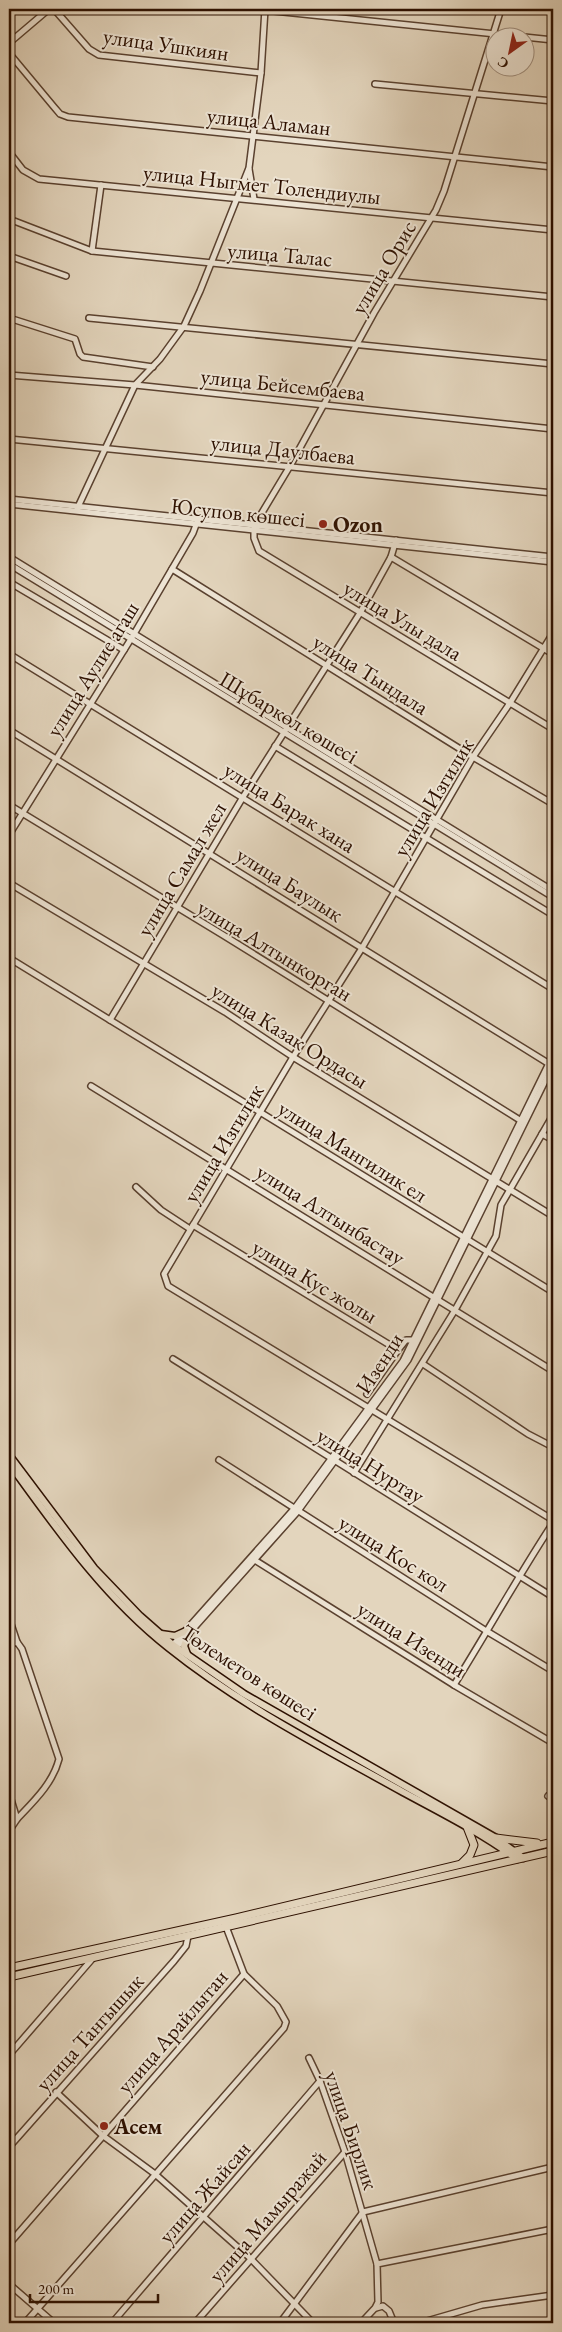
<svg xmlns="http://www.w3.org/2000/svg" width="562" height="2332" viewBox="0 0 562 2332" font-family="'EB Garamond',serif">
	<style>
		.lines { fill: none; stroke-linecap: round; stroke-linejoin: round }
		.minor-casing { stroke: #5a412f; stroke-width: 8 }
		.major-casing { stroke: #2d1000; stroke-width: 9 }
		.highway-casing { stroke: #2d1000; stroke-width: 9 }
		.minor { stroke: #ede4d4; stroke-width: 5 }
		.major { stroke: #e3d5bd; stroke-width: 6 }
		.highway { stroke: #e3d5bd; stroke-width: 7 }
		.poi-dot { fill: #8f2418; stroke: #ede4d4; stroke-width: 2 }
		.labels { text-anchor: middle; stroke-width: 4; stroke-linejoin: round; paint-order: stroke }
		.street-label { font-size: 22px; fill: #2d1000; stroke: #ede4d4 }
		.poi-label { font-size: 22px; font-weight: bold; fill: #2d1000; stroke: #ede4d4; text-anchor: start }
	</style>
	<rect width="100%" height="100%" fill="#e3d5bd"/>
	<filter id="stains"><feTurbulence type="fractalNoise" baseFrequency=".004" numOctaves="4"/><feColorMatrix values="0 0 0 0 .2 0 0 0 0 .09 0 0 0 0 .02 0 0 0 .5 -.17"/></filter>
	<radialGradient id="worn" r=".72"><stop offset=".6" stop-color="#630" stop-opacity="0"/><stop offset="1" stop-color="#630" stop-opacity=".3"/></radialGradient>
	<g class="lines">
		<!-- minor casing -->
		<g class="minor-casing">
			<g id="minor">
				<polyline points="54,9 89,49 99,55 261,73"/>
				<polyline points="254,9 553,40"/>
				<polyline points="501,9 444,191 436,210 374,313 290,466 254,526 254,538 259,551 553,729"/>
				<polyline points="9,43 49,9"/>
				<polyline points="9,53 54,107 60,114 68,117 553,167"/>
				<polyline points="375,84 553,101"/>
				<polyline points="9,152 23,170 39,179 553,230"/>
				<polyline points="249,169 254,199"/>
				<polyline points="9,219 92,251 553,297"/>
				<polyline points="92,251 101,185"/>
				<polyline points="9,256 66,276"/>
				<polyline points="9,318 75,339 80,354 83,357 153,367"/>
				<polyline points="89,318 553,364"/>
				<polyline points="9,375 135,385 553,429"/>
				<polyline points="9,439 553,493"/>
				<polyline points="9,499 553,557"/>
				<polyline points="9,504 553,562"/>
				<polyline points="77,509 135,385 160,359 184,326 200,291 249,168 261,73 265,9"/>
				<polyline points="9,557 553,891"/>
				<polyline points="391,557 553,654"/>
				<polyline points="9,564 553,897"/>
				<polyline points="172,569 473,757 553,804"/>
				<polyline points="9,582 124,650"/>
				<polyline points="553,633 510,703 473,757 362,948 293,1057 164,1274 168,1286 553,1520"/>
				<polyline points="9,654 553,989"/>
				<polyline points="9,730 551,1065"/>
				<polyline points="275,746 553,915"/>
				<polyline points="9,805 223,935 523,1122"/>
				<polyline points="9,835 134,634 193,533 197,522"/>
				<polyline points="9,883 225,1012 293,1057 553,1216"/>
				<polyline points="9,958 553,1292"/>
				<polyline points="110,1020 243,797 360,613 391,557 396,540"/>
				<polyline points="91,1086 553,1371"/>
				<polyline points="542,1134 553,1140"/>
				<polyline points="136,1187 161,1210 190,1229"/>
				<polyline points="193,1225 398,1350 406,1340 416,1340"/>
				<polyline points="173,1359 553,1597"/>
				<polyline points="423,1364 528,1434 553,1447"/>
				<polyline points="367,1394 398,1350"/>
				<polyline points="219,1460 488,1632 553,1671"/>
				<polyline points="354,1473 455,1310 496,1236 501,1205 553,1115"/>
				<polyline points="253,1559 454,1685 553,1743"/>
				<polyline points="9,1618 17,1642"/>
				<path d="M9,1645L17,1642L22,1649L59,1759C53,1783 34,1801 17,1819"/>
				<polyline points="171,1647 294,1509 403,1361 553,1055"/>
				<polyline points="175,1649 298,1511 408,1360 553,1065"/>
				<path d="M454,1685C488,1631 518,1576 553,1523"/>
				<polyline points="9,1793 17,1819 9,1831"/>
				<polyline points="548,1796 553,1799"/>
				<polyline points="9,2055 93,1958"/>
				<polyline points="309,2058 320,2081 345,2152 377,2264"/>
				<polyline points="56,2092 102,2135 155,2174 250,2258 313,2323"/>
				<polyline points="9,2147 174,1961 186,1946 188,1936"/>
				<polyline points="9,2244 244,1974 225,1924"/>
				<polyline points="9,2284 54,2323"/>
				<polyline points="376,2308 383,2306 389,2311 394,2323"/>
				<polyline points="25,2323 284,2028 286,2022 277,2006 244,1974"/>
				<polyline points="112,2323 320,2081"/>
				<polyline points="195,2323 345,2152"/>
				<polyline points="280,2323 363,2212 553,2167"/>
				<polyline points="361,2323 375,2308 378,2302 377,2264 553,2229"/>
				<polyline points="420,2323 482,2305 553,2295"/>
			</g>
		</g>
		<!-- major casing -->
		<g class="major-casing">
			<g id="major">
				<polyline points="9,1455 94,1568 140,1616 173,1645 244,1694 496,1838 523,1858"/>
				<path d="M9,1463C57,1529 104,1597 169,1648C240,1705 324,1748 403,1792C442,1813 482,1833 517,1859"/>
				<polyline points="161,1634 175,1636 186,1631"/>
				<polyline points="187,1654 184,1646 188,1635"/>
			</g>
		</g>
		<!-- highway casing -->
		<g class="highway-casing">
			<g id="highway">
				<polyline points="496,1838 537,1843"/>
				<polyline points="462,1863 470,1855 474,1845 467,1827"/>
				<polyline points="9,1968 236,1918 553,1842"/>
				<polyline points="9,1977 553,1851"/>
			</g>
		</g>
		<!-- minor -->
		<use href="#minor" class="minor"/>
		<!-- major -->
		<use href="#major" class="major"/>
		<!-- highway -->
		<use href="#highway" class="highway"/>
	</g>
	<!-- markers -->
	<g class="poi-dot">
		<circle cx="323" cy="524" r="5"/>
		<circle cx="104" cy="2126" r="5"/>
	</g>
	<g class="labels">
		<!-- street labels -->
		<g class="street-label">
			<text transform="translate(166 44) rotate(8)" y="8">улица Ушкиян</text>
			<text transform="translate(269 121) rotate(6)" y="8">улица Аламан</text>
			<text transform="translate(262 184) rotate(6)" y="8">улица Ныгмет Толендиулы</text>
			<text transform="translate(280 254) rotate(5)" y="8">улица Талас</text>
			<text transform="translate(383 267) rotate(-59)" y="8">улица Орис</text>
			<text transform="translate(283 384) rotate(6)" y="8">улица Бейсембаева</text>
			<text transform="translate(283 449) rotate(6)" y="8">улица Даулбаева</text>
			<text transform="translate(238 512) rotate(6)" y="8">Юсупов көшесі</text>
			<text transform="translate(403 620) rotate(31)" y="8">улица Улы дала</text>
			<text transform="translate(92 669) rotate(-58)" y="8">улица Аулие агаш</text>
			<text transform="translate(371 674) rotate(32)" y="8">улица Тындала</text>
			<text transform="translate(289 717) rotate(31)" y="8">Шұбаркөл көшесі</text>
			<text transform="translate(433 797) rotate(-59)" y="8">улица Изгилик</text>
			<text transform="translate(290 807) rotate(32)" y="8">улица Барак хана</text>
			<text transform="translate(181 869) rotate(-59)" y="8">улица Самал жел</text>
			<text transform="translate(290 884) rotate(32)" y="8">улица Баулык</text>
			<text transform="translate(275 950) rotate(31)" y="8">улица Алтынкорган</text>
			<text transform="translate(290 1035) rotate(32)" y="8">улица Казак Ордасы</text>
			<text transform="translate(223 1143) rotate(-59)" y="8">улица Изгилик</text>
			<text transform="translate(353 1151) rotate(32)" y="8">улица Мангилик ел</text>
			<text transform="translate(331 1214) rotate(32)" y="8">улица Алтынбастау</text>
			<text transform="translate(315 1281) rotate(31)" y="8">улица Кус жолы</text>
			<text transform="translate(379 1363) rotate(-57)" y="8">Изенди</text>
			<text transform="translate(371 1465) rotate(32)" y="8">улица Нуртау</text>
			<text transform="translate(394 1553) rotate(32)" y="8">улица Кос кол</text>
			<text transform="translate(412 1639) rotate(32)" y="8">улица Изенди</text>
			<text transform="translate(249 1672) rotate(33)" y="8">Төлеметов көшесі</text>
			<text transform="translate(172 2031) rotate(-49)" y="8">улица Арайлытан</text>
			<text transform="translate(89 2032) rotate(-48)" y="8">улица Тангышык</text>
			<text transform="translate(352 2130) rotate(71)" y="8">улица Бирлик</text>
			<text transform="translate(204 2192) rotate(-49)" y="8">улица Жайсан</text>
			<text transform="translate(267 2216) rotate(-49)" y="8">улица Мамыражай</text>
		</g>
		<!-- poi labels -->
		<g class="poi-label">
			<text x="333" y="532">Ozon</text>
			<text x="114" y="2134">Асем</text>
		</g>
	</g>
	<!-- margin -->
	<rect width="562" height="2332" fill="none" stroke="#e3d5bd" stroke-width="30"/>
	<rect x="10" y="10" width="542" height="2312" fill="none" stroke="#2d1000" stroke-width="2.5"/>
	<rect x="15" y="15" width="532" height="2302" fill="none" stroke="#2d1000"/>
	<!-- north arrow -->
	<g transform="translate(510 52) rotate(213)"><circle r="24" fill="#ede4d4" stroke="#a08f7f"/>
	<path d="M0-4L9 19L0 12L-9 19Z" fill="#8f2418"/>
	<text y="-8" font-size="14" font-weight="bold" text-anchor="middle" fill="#2d1000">С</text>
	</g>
	<!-- scale -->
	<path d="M30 2294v8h128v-8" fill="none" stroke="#2d1000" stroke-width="2.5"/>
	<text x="38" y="2294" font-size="15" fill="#2d1000" stroke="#ede4d4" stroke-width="4" paint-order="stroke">200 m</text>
	<rect width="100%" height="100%" filter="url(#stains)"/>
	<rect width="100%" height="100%" fill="url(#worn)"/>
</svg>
